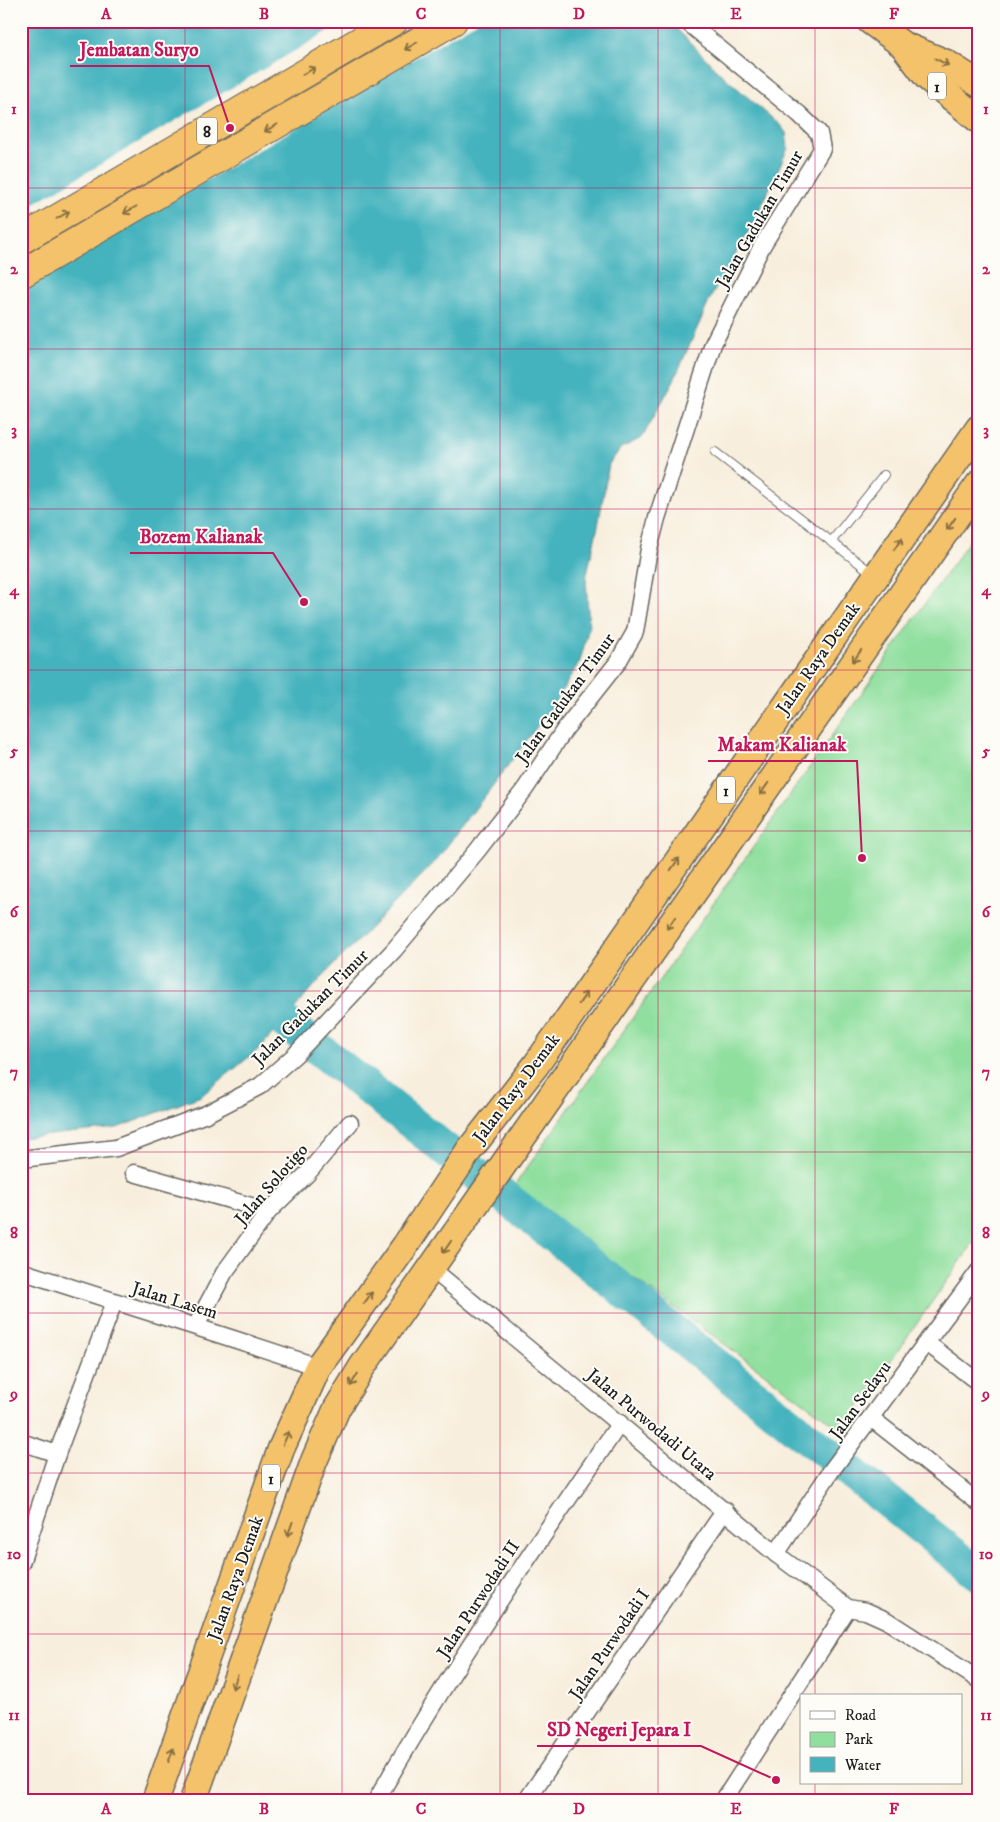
<svg xmlns="http://www.w3.org/2000/svg" width="1000" height="1822" viewBox="0 0 1000 1822" font-family="'IM FELL DW Pica',serif">
	<style>
		.green { fill: #90df9f; stroke: #567e5e }
		.water { fill: #44b3be; stroke: #30686d }
		.pier { fill: #f8eedd }
		.lines { fill: none; stroke-linecap: round; stroke-linejoin: round }
		.river { stroke: #44b3be; stroke-width: 34 }
		.service-casing { stroke: #696660; stroke-width: 10 }
		.minor-casing { stroke: #696660; stroke-width: 19 }
		.trunk-casing { stroke: #696660; stroke-width: 29 }
		.motorway-casing { stroke: #696660; stroke-width: 30 }
		.service { stroke: #fff; stroke-width: 8 }
		.minor { stroke: #fff; stroke-width: 16 }
		.trunk { stroke: #f4c26a; stroke-width: 26 }
		.motorway { stroke: #f4c26a; stroke-width: 28 }
		.oneway { stroke: #886f43 }
		.grid { fill: none; stroke: #c2185b; stroke-width: 1; stroke-opacity: 0.55 }
		.labels { text-anchor: middle; stroke-width: 4; stroke-linejoin: round; paint-order: stroke }
		.shield { fill: #fdfcf7; stroke: #605f5e; stroke-width: 1 }
		.shield-label { font-size: 16px; font-weight: bold; fill: #1c1c1c }
		.street-label { font-size: 18px; fill: #1c1c1c; stroke: #fdfcf7 }
		.leader { fill: none; stroke: #c2185b; stroke-width: 2 }
		.callout-dot { fill: #c2185b; stroke: #fdfcf7; stroke-width: 2 }
		.callout-label { font-size: 19px; text-anchor: middle; font-weight: bold; fill: #c2185b; stroke: #fdfcf7; stroke-width: 4; stroke-linejoin: round; paint-order: stroke }
		.neatline { fill: none; stroke: #c2185b; stroke-width: 2 }
		.grid-label { font-size: 16px; text-anchor: middle; font-weight: bold; fill: #c2185b }
	</style>
	<rect width="100%" height="100%" fill="#fdfcf7"/>
	<filter id="ink" filterUnits="userSpaceOnUse"><feTurbulence type="fractalNoise" baseFrequency=".02" numOctaves="2"/><feDisplacementMap in="SourceGraphic" scale="10" xChannelSelector="R" yChannelSelector="G"/><feConvolveMatrix kernelMatrix="1 2 1 2 8 2 1 2 1" color-interpolation-filters="sRGB"/></filter>
	<filter id="wash" filterUnits="userSpaceOnUse"><feTurbulence type="fractalNoise" baseFrequency=".0096" numOctaves="4" result="noise"/><feDisplacementMap in="SourceGraphic" scale="20" xChannelSelector="R" yChannelSelector="G"/><feGaussianBlur stdDeviation="1.12" result="paint"/><feColorMatrix in="noise" values="0 0 0 0 0 0 0 0 0 0 0 0 0 0 0 0 0 1.4 0 .05"/><feComposite in="paint" operator="in"/></filter>
	<g filter="url(#wash)">
		<rect width="100%" height="100%" fill="#f8eedd"/>
		<!-- green -->
		<polygon class="green" points="979,527 979,1235 842,1430 512,1189"/>
		<!-- water -->
		<polygon class="water" points="21,21 669,21 721,74 781,126 786,133 788,148 755,220 711,297 674,380 642,438 621,448 609,464 598,526 586,578 589,627 580,661 552,707 435,862 323,976 260,1048 201,1096 117,1128 21,1138"/>
		<!-- pier -->
		<polygon class="pier" points="346,21 478,21 21,289 21,211"/>
		<g class="lines">
			<!-- river -->
			<polyline class="river" points="285,1022 979,1574"/>
		</g>
	</g>
	<g filter="url(#ink)">
		<g class="lines">
			<!-- service casing -->
			<g class="service-casing">
				<g id="service">
					<polyline points="978,123 979,183"/>
					<polyline points="715,452 872,573"/>
					<polyline points="831,542 884,475"/>
				</g>
			</g>
			<!-- minor casing -->
			<g class="minor-casing">
				<g id="minor">
					<polyline points="21,1159 116,1148 206,1114 260,1086 295,1055 394,950 477,851 525,789 565,729 618,662 635,632 649,549 657,518 713,344 762,246 822,149 819,133 799,114 686,21"/>
					<polyline points="134,1173 269,1211"/>
					<polyline points="432,1269 776,1554 848,1608 866,1611 886,1620 979,1680"/>
					<path d="M21,1271C120,1304 219,1333 318,1367"/>
					<polyline points="196,1326 224,1273 269,1211 307,1174 350,1123"/>
					<polyline points="927,1343 979,1383"/>
					<polyline points="871,1418 979,1503"/>
					<polyline points="21,1442 57,1454"/>
					<polyline points="776,1554 831,1471 979,1271"/>
					<polyline points="21,1563 57,1454 114,1302"/>
					<path d="M376,1801C450,1670 535,1547 620,1423"/>
					<polyline points="526,1801 725,1510"/>
					<polyline points="723,1801 848,1608"/>
				</g>
			</g>
			<!-- trunk casing -->
			<g class="trunk-casing">
				<g id="trunk">
					<polyline points="870,21 903,45 946,63 979,84"/>
					<polyline points="903,45 927,77 979,120"/>
					<polyline points="155,1801 281,1449 318,1367 405,1246 470,1149 536,1065 979,428"/>
					<polyline points="193,1801 314,1461 337,1408 362,1367 979,484"/>
				</g>
			</g>
			<!-- motorway casing -->
			<g class="motorway-casing">
				<g id="motorway">
					<polyline points="21,240 394,21"/>
					<polyline points="21,274 453,21"/>
				</g>
			</g>
			<!-- service -->
			<use href="#service" class="service"/>
			<!-- minor -->
			<use href="#minor" class="minor"/>
			<!-- trunk -->
			<use href="#trunk" class="trunk"/>
			<!-- motorway -->
			<use href="#motorway" class="motorway"/>
		</g>
		<!-- one-way arrows -->
		<defs><path id="oneway-shaft" d="M-6 0H5M1.5-3L5.5 0L1.5 3" fill="none" stroke-width="1.6" stroke-linecap="round" stroke-linejoin="round" transform="scale(1.25)"/></defs>
		<g class="oneway">
			<use href="#oneway-shaft" transform="translate(411 46) rotate(150)"/>
			<use href="#oneway-shaft" transform="translate(942 62) rotate(27)"/>
			<use href="#oneway-shaft" transform="translate(309 71) rotate(-30)"/>
			<use href="#oneway-shaft" transform="translate(271 128) rotate(150)"/>
			<use href="#oneway-shaft" transform="translate(130 210) rotate(150)"/>
			<use href="#oneway-shaft" transform="translate(63 215) rotate(-30)"/>
			<use href="#oneway-shaft" transform="translate(951 524) rotate(125)"/>
			<use href="#oneway-shaft" transform="translate(898 544) rotate(-55)"/>
			<use href="#oneway-shaft" transform="translate(857 656) rotate(125)"/>
			<use href="#oneway-shaft" transform="translate(764 789) rotate(125)"/>
			<use href="#oneway-shaft" transform="translate(675 864) rotate(-55)"/>
			<use href="#oneway-shaft" transform="translate(671 923) rotate(125)"/>
			<use href="#oneway-shaft" transform="translate(583 998) rotate(-55)"/>
			<use href="#oneway-shaft" transform="translate(447 1247) rotate(124)"/>
			<use href="#oneway-shaft" transform="translate(368 1298) rotate(-54)"/>
			<use href="#oneway-shaft" transform="translate(354 1380) rotate(121)"/>
			<use href="#oneway-shaft" transform="translate(286 1438) rotate(-66)"/>
			<use href="#oneway-shaft" transform="translate(290 1529) rotate(110)"/>
			<use href="#oneway-shaft" transform="translate(235 1682) rotate(110)"/>
			<use href="#oneway-shaft" transform="translate(171 1755) rotate(-70)"/>
		</g>
	</g>
	<!-- grid -->
	<path class="grid" d="M185,21V1801M342,21V1801M500,21V1801M658,21V1801M815,21V1696M21,188H979M21,349H979M21,509H979M21,670H979M21,831H979M21,991H979M21,1152H979M21,1313H979M21,1473H979M21,1634H979M815,1783V1801"/>
	<g class="labels">
		<!-- shield labels -->
		<g class="shield">
			<rect x="928" y="72.5" width="18" height="27" rx="4"/>
			<rect x="197" y="117.5" width="20" height="27" rx="4"/>
			<rect x="717" y="776.5" width="18" height="27" rx="4"/>
			<rect x="262" y="1464.5" width="18" height="27" rx="4"/>
		</g>
		<g class="shield-label">
			<text x="937" y="92">1</text>
			<text x="207" y="137">8</text>
			<text x="726" y="796">1</text>
			<text x="271" y="1484">1</text>
		</g>
		<!-- street labels -->
		<g class="street-label">
			<text transform="translate(759 219) rotate(-60)" y="6">Jalan Gadukan Timur</text>
			<text transform="translate(818 658) rotate(-55)" y="6">Jalan Raya Demak</text>
			<text transform="translate(565 698) rotate(-54)" y="6">Jalan Gadukan Timur</text>
			<text transform="translate(310 1007) rotate(-45)" y="6">Jalan Gadukan Timur</text>
			<text transform="translate(516 1088) rotate(-53)" y="6">Jalan Raya Demak</text>
			<text transform="translate(271 1184) rotate(-49)" y="6">Jalan Solotigo</text>
			<text transform="translate(175 1300) rotate(17)" y="6">Jalan Lasem</text>
			<text transform="translate(860 1400) rotate(-54)" y="6">Jalan Sedayu</text>
			<text transform="translate(652 1424) rotate(40)" y="6">Jalan Purwodadi Utara</text>
			<text transform="translate(235 1578) rotate(-70)" y="6">Jalan Raya Demak</text>
			<text transform="translate(478 1599) rotate(-57)" y="6">Jalan Purwodadi II</text>
			<text transform="translate(609 1644) rotate(-56)" y="6">Jalan Purwodadi I</text>
		</g>
	</g>
	<!-- callouts -->
	<path class="leader" d="M230 128L209 66H70M304 602L273 553H130M862 858L857 761H708M776 1780L701 1746H537"/>
	<g class="callout-dot">
		<circle cx="230" cy="128" r="5"/>
		<circle cx="304" cy="602" r="5"/>
		<circle cx="862" cy="858" r="5"/>
		<circle cx="776" cy="1780" r="5"/>
	</g>
	<g class="callout-label">
		<text x="139" y="56">Jembatan Suryo</text>
		<text x="201" y="543">Bozem Kalianak</text>
		<text x="782" y="751">Makam Kalianak</text>
		<text x="619" y="1736">SD Negeri Jepara I</text>
	</g>
	<!-- margin -->
	<rect width="1000" height="1822" fill="none" stroke="#fdfcf7" stroke-width="55"/>
	<!-- legend -->
	<rect x="800" y="1694" width="162" height="90" fill="#fdfcf7" stroke="#a3a29f"/>
	<rect x="810" y="1711" width="25" height="8" fill="#ffffff" stroke="#a3a29f"/>
	<text x="845" y="1720" font-size="15" fill="#1c1c1c">Road</text>
	<rect x="810" y="1732" width="25" height="15" fill="#90df9f" stroke="#a3a29f"/>
	<text x="845" y="1744" font-size="15" fill="#1c1c1c">Park</text>
	<rect x="810" y="1757" width="25" height="15" fill="#44b3be" stroke="#a3a29f"/>
	<text x="845" y="1770" font-size="15" fill="#1c1c1c">Water</text>
	<rect x="28" y="28" width="944" height="1766" class="neatline"/>
	<g class="grid-label">
		<text x="106" y="19">A</text>
		<text x="264" y="19">B</text>
		<text x="421" y="19">C</text>
		<text x="579" y="19">D</text>
		<text x="736" y="19">E</text>
		<text x="894" y="19">F</text>
		<text x="14" y="114">1</text>
		<text x="986" y="114">1</text>
		<text x="14" y="274">2</text>
		<text x="986" y="274">2</text>
		<text x="14" y="435">3</text>
		<text x="986" y="435">3</text>
		<text x="14" y="595">4</text>
		<text x="986" y="595">4</text>
		<text x="14" y="756">5</text>
		<text x="986" y="756">5</text>
		<text x="14" y="917">6</text>
		<text x="986" y="917">6</text>
		<text x="14" y="1077">7</text>
		<text x="986" y="1077">7</text>
		<text x="14" y="1238">8</text>
		<text x="986" y="1238">8</text>
		<text x="14" y="1399">9</text>
		<text x="986" y="1399">9</text>
		<text x="14" y="1559">10</text>
		<text x="986" y="1559">10</text>
		<text x="14" y="1720">11</text>
		<text x="986" y="1720">11</text>
		<text x="106" y="1814">A</text>
		<text x="264" y="1814">B</text>
		<text x="421" y="1814">C</text>
		<text x="579" y="1814">D</text>
		<text x="736" y="1814">E</text>
		<text x="894" y="1814">F</text>
	</g>
</svg>
